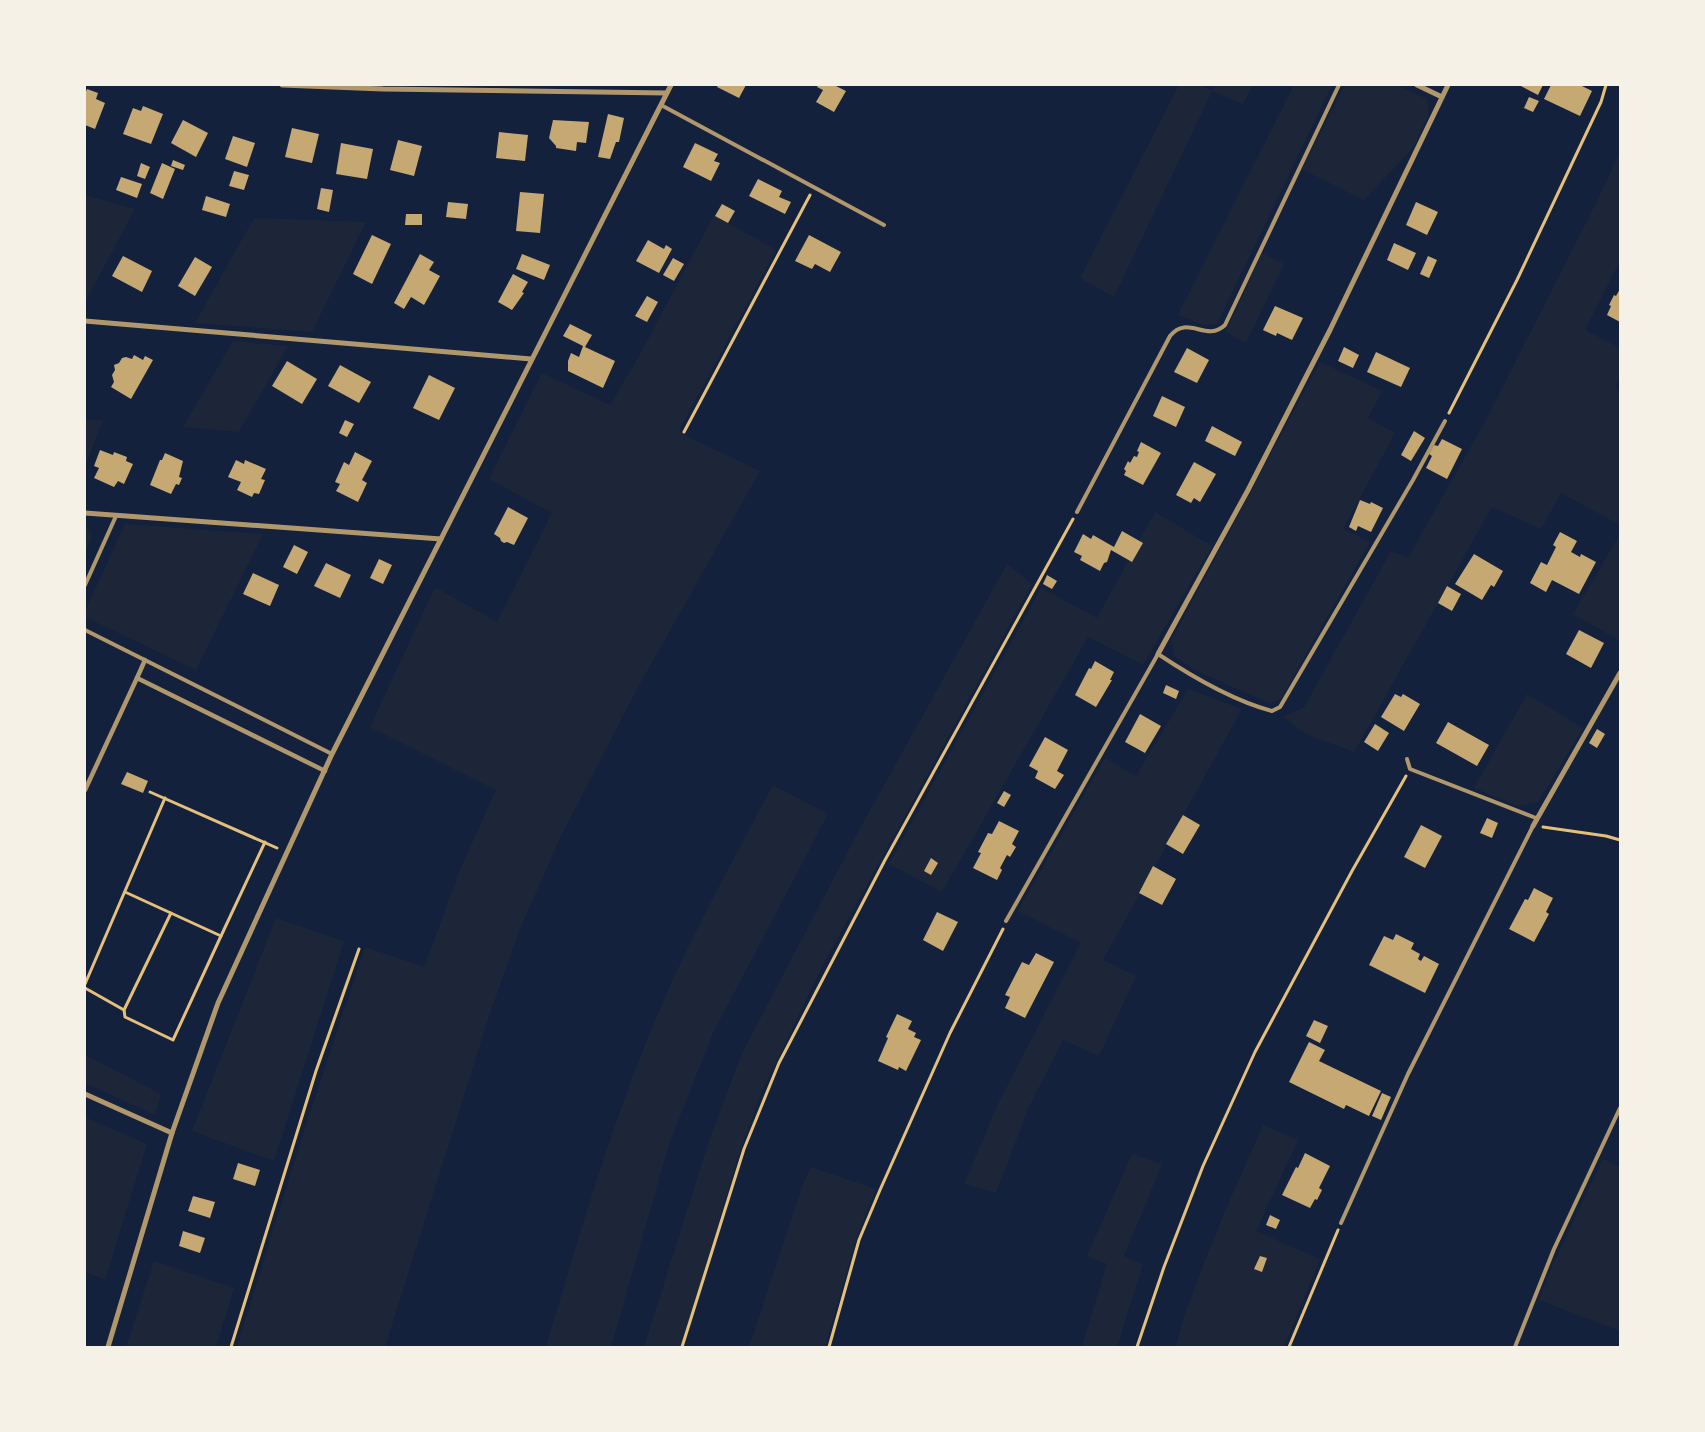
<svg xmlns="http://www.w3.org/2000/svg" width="1705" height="1432" viewBox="0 0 1705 1432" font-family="'Varela Round',sans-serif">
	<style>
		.green { fill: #1d2539 }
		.building { fill: #c6a872 }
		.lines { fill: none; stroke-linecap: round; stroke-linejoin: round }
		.path { stroke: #e5c07b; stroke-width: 3 }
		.service { stroke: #b1986c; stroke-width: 4 }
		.pedestrian { stroke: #b1986c; stroke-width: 4.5 }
		.minor { stroke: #b1986c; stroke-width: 5 }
	</style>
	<rect width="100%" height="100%" fill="#14213d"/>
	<!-- green -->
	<g class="green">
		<polygon points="1179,85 1200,85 1212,91 1216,85 1253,85 1243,104 1212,91 1114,297 1080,278"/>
		<polygon points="1294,85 1332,85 1217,324 1204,325 1178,315"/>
		<polygon points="1345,85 1397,85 1427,99 1429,114 1413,148 1364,200 1302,169"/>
		<polygon points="1620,152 1620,261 1585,330 1620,348 1620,377 1615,387 1620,390 1620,525 1561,493 1541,529 1492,507 1354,752 1308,735 1283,717 1304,707 1391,551 1408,558 1487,418 1595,205"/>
		<polygon points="85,195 135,209 85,302"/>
		<polygon points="714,215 776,250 679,431 688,437 760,471 637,689 560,838 520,929 489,1016 385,1347 237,1347 303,1134 365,947 424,967 462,865 496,790 370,727 435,587 497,622 552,513 489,479 542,373 610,405 639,356"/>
		<polygon points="254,218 366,222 312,332 195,323"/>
		<polygon points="1262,253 1284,264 1246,343 1226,332"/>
		<polygon points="233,341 288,346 239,432 183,427"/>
		<polygon points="1320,362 1382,391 1368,418 1395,433 1343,529 1370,542 1280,700 1269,703 1196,671 1174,656 1171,641"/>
		<polygon points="85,419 103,420 85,466"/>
		<polygon points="1155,512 1212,546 1143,665 1088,637 942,892 889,864 1041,588 1097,618"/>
		<polygon points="85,523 92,537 85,553"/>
		<polygon points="125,524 263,534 196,670 85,617 85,611"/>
		<polygon points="1620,534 1620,641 1573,614"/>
		<polygon points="1007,564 1032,584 823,965 762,1091 740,1151 681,1347 644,1347 709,1141 742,1053 858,832"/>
		<polygon points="1188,689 1242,709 1103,960 1136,976 1099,1056 1063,1040 1028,1109 996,1193 964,1184 998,1104 1081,943 1018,911 1105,758 1136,776"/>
		<polygon points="1527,694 1583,728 1538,802 1518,806 1474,788"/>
		<path d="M773,785L828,814L713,1033L669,1144L611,1347H546C579,1237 610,1127 655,1021C688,940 732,863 773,785Z"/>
		<polygon points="276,918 344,941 274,1161 192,1131"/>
		<polygon points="85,1055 161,1094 155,1115 85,1083"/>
		<polygon points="85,1117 147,1144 105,1280 85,1272"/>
		<path d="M1263,1125L1298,1140L1256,1231L1320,1259L1284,1347H1175C1197,1271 1231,1198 1263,1125Z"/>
		<polygon points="1132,1154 1162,1164 1124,1256 1143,1264 1117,1347 1082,1347 1107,1264 1087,1256"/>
		<polygon points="1603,1159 1620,1167 1620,1331 1539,1300 1550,1271"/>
		<polygon points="811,1167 876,1189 857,1237 825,1347 749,1347 803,1184"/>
		<polygon points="154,1261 234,1288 216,1347 126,1347"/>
	</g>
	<!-- building -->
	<g class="building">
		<polygon points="718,85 746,85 739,98 717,87"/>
		<polygon points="818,85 834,85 846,91 834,112 816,102 823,90 817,87"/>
		<polygon points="1519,85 1543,85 1538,95"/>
		<polygon points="1551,85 1580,85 1592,91 1580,116 1544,99"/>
		<polygon points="87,89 98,93 96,99 105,103 95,129 85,125 85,94"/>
		<polygon points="1529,97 1539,101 1533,112 1524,108"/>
		<polygon points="143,106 163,114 151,144 123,134 133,108 141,111"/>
		<polygon points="608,114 624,118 619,142 616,142 610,159 598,157"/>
		<polygon points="183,120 208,133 196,157 171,143"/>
		<polygon points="553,120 589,122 586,143 577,142 576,151 556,148 556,146 549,138"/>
		<polygon points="292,128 319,134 312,163 285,157"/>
		<polygon points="499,132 528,135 525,161 496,158"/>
		<polygon points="233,136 255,143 247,167 225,159"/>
		<polygon points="398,140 422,146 414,176 390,170"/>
		<polygon points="341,143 373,149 367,179 336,174"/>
		<polygon points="695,143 718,154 714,161 720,163 711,181 683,167"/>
		<polygon points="173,160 185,165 183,170 171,166"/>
		<polygon points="141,163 150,167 145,179 137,176"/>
		<polygon points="162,163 175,169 163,199 150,193"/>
		<polygon points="234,171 249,175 244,190 229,186"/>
		<polygon points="121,177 142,184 137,198 116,190"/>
		<polygon points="758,179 782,191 779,197 791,202 785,214 749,196"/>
		<polygon points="321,188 333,190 329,212 317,209"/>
		<polygon points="520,192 544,194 540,233 516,231"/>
		<polygon points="206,196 230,204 226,217 202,210"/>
		<polygon points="448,202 468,204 466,219 446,217"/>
		<polygon points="1416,202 1438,212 1427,235 1406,225"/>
		<polygon points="722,204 735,211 728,223 715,216"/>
		<polygon points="406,214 422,214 422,225 405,225"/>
		<polygon points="372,235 391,244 372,284 353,274"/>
		<polygon points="809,235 841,252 830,272 815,264 812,269 795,261"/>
		<polygon points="648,240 664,249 666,245 672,249 659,273 636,261"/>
		<polygon points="1394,243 1416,253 1408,270 1387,260"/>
		<polygon points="420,254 434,262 429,270 440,276 424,305 411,297 404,309 394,303"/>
		<polygon points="522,254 550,265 544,280 516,269"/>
		<polygon points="123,256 152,271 142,292 112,276"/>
		<polygon points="1428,256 1437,260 1429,278 1420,274"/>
		<polygon points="195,257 212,267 195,296 178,286"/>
		<polygon points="673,258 684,264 674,281 663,275"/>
		<polygon points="513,274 528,282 522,292 524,293 512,310 498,302"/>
		<polygon points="1620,289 1620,322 1607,315 1611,306 1609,305 1614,295 1616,296"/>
		<polygon points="647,296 658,302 647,322 635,316"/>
		<polygon points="1275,306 1303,318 1292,340 1277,333 1276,336 1263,330"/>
		<polygon points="570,324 592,335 585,347 615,361 603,388 568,371 568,361 571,353 579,357 583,346 563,336"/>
		<polygon points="1344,347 1359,355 1353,368 1338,361"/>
		<polygon points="1187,348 1209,360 1197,383 1174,372"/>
		<polygon points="1376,352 1410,368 1401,387 1367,372"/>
		<polygon points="134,355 143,360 145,356 153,360 131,399 111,387 114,382 112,375 115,370 114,365 119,363 122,358 126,357 132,359"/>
		<polygon points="287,361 317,379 302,404 272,386"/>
		<polygon points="340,365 371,382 359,403 328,386"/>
		<polygon points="429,375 455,388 439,420 413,408"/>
		<polygon points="1162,396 1185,407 1176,427 1153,416"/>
		<polygon points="345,420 354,424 347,437 339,433"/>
		<polygon points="1212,426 1242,442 1235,456 1205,441"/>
		<polygon points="1414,431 1425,438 1411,461 1401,455"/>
		<polygon points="1442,439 1462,449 1447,479 1426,468 1432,456 1429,454 1434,445 1438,446"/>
		<polygon points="1141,442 1161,453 1143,485 1124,475 1126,471 1124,469 1128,461 1130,463 1134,456 1137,457 1139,452 1137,451"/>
		<polygon points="100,450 113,455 114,452 127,457 126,461 133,464 124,484 118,481 114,487 94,478 99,468 94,466"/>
		<polygon points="355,452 372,461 362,480 367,483 358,502 336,491 340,484 335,482 344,462 349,465"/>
		<polygon points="165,453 183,461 179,477 182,478 179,485 176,484 171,494 150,485 160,460 162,460"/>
		<polygon points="236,460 244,464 245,460 266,469 261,479 265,480 259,494 254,493 252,497 237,490 241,482 228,477"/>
		<polygon points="1194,462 1216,474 1200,502 1194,498 1191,503 1176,495"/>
		<polygon points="1360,500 1370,504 1371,502 1383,508 1371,532 1358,526 1356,531 1349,527"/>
		<polygon points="508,507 528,518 514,545 507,542 504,543 501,541 500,538 494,534"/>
		<polygon points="1122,531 1143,543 1132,562 1111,550 1107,562 1104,563 1100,571 1080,560 1082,556 1074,552 1083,534 1091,539 1093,535 1114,547"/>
		<polygon points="1560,532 1577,541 1571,552 1580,557 1581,554 1596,562 1579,594 1552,580 1546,592 1530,583 1541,562 1547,565 1556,547 1553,545"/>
		<polygon points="294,545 308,552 297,574 283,567"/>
		<polygon points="1474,554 1503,571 1494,587 1491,585 1482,600 1455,584"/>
		<polygon points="379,559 392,565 383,584 370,578"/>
		<polygon points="326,563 351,575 340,598 314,586"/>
		<polygon points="253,573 279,585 270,606 243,594"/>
		<polygon points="1047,575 1057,581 1052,589 1043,584"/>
		<polygon points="1447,586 1461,594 1452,611 1438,603"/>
		<polygon points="1579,630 1604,643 1591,668 1566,654"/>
		<polygon points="1095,661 1114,672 1110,680 1112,680 1096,707 1075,695 1089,668 1091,669"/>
		<polygon points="1166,685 1179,691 1176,699 1163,693"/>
		<polygon points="1395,694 1401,697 1403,694 1420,704 1404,731 1381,717"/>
		<polygon points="1140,714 1161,726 1145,753 1125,742"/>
		<polygon points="1448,722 1489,745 1477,766 1436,743"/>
		<polygon points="1375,724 1389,733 1378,751 1364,742"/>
		<polygon points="1597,729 1605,734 1597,748 1589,743"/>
		<polygon points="1045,737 1068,750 1057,771 1064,775 1055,789 1035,778 1038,771 1029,766"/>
		<polygon points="127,772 148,781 143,793 121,784"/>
		<polygon points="1004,791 1011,795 1004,807 997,803"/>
		<polygon points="1183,815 1200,825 1183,854 1166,844"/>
		<polygon points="1487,818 1498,823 1492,838 1480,833"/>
		<polygon points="999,821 1019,831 1012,844 1016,847 1010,857 1007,855 1000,868 1002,870 997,880 973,868 981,853 978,852 988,833 992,834"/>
		<polygon points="1421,825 1442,836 1425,868 1404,857"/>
		<polygon points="931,858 938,863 931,875 924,871"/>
		<polygon points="1153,866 1176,879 1162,905 1139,893"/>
		<polygon points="1534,888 1553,898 1546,912 1549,914 1534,942 1509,929 1525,899 1528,900"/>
		<polygon points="937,912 958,922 943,951 923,940"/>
		<polygon points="1396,934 1414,943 1411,949 1420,954 1418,959 1421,961 1424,956 1439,964 1425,993 1369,965 1384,936 1393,940"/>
		<polygon points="1036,953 1054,962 1025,1018 1005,1008 1010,997 1005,995 1022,962 1029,965"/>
		<polygon points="897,1014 912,1021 908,1029 916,1033 914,1037 921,1040 906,1071 899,1067 898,1070 878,1061 888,1038 886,1037"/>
		<polygon points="1314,1020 1328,1026 1320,1043 1306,1036"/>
		<polygon points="1309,1042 1325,1050 1319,1061 1381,1091 1369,1116 1346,1105 1344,1109 1289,1082"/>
		<polygon points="1382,1093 1391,1097 1381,1120 1372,1116"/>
		<polygon points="1305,1153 1330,1166 1319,1188 1322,1190 1317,1200 1315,1199 1310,1208 1282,1195 1296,1167 1298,1168"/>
		<polygon points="238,1163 260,1170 255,1186 233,1179"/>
		<polygon points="193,1196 215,1202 210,1218 188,1211"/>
		<polygon points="1270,1215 1280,1220 1276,1229 1266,1225"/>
		<polygon points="183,1231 205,1238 200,1253 179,1246"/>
		<polygon points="1260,1256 1267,1258 1262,1272 1254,1269"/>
	</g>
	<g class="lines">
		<!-- path -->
		<g class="path">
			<polyline points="1449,413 1517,280 1601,102 1606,85"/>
			<polyline points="684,432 810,195"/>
			<polyline points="150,792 277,848"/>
			<polyline points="1543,827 1606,836 1620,840"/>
			<polyline points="125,892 221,936 265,842"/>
			<polyline points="85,984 165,798"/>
			<polyline points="85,988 124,1010 125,1017 173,1040 221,936"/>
			<polyline points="124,1010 171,913"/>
			<polyline points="231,1347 316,1071 359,949"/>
			<polyline points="682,1347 744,1149 779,1063 885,860 1073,519"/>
			<polyline points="829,1347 859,1240 880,1190 950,1033 1003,929"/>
			<polyline points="1137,1347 1164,1267 1203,1166 1255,1052 1352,871 1406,776"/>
			<polyline points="1289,1347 1338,1230"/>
		</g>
		<!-- service -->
		<g class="service">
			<polyline points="661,105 884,225"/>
			<path d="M1077,512L1170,336C1188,314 1206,343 1225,325L1339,85"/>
			<polyline points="85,585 116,516"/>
			<polyline points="85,630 332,754"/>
			<polyline points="1407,759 1410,769 1536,818"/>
			<path d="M1006,921L1158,654C1191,676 1234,701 1272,711L1280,707L1413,480L1445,421"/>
			<polyline points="1341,1223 1408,1074 1533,826"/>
			<polyline points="1515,1347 1554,1249 1620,1108"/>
		</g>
		<!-- pedestrian -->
		<g class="pedestrian">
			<polyline points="137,678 145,660"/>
			<polyline points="85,790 137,678 325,771"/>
		</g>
		<!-- minor -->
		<g class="minor">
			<polyline points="282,85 383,89 667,93"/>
			<polyline points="1417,85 1442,97"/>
			<polyline points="85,321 531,359"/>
			<polyline points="85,513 441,539"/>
			<polyline points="1158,654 1248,490 1330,330 1448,85"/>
			<polyline points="1533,826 1620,673"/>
			<polyline points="85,1094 172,1133"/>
			<polyline points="108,1347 172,1133 218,1003 332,754 671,85"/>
		</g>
	</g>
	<!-- border -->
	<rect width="1705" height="1432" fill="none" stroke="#f6f1e7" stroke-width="172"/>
</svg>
